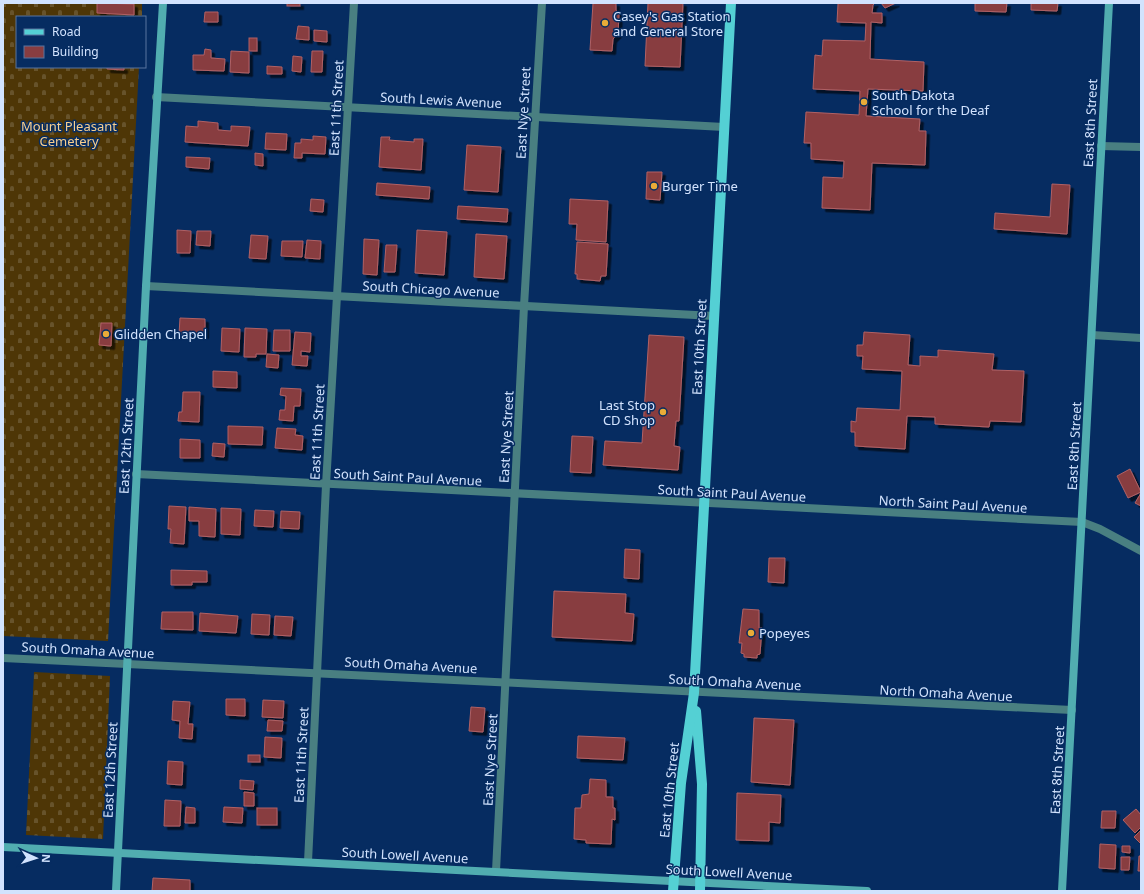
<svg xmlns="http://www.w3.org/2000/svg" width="1144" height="894" viewBox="0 0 1144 894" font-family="'Noto Sans',sans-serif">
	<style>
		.cemetery { fill: url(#cemetery-stones) }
		.building { fill: #883d41; stroke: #b16164; filter: url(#shadow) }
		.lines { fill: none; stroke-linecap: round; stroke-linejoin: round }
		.street { stroke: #497f81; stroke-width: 8 }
		.secondary { stroke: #51adb0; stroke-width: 8 }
		.primary { stroke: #54d0d4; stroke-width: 10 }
		.poi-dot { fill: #e9ab38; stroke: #062c61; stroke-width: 1.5 }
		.labels { text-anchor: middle; stroke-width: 3; stroke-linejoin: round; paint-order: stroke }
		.poi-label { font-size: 13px; fill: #d2e3fe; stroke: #062c61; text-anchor: start }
		.street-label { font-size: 13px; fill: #d2e3fe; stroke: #062c61 }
		.park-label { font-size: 13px; fill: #f8cf8e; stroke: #062c61 }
	</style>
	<defs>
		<pattern id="cemetery-stones" width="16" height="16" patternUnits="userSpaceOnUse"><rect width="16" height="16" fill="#4e3606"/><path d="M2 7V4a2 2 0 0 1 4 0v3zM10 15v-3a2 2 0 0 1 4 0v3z" fill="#67532b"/></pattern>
		<filter id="shadow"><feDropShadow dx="3.5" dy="3.5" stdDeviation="0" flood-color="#0009"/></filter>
	</defs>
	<rect width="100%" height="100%" fill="#062c61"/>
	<!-- cemetery -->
	<g class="cemetery">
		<polygon points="3,3 142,3 142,17 17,17 17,67 139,67 108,641 3,636"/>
		<polygon points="34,672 110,676 103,839 26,835"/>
	</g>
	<!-- building -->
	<g class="building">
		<polygon points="97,3 134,4 134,15 97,13"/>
		<rect x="287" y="3" width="13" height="3"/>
		<polygon points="593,3 616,3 616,10 619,14 618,34 613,39 612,51 590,50"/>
		<polygon points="648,3 683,3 680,67 645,66"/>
		<polygon points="837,3 875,3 873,5 872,13 882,13 882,23 871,22 870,59 924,62 923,91 868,89 866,116 920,119 919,131 926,131 925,165 872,163 870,210 822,208 823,177 843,178 844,161 811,159 811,143 804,143 806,112 859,115 860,91 813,89 815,55 822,56 823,40 865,41 866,23 837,22 838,4"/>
		<polygon points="881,3 896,3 885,8"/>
		<polygon points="975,3 1007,3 1006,12 975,11"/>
		<polygon points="1031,3 1058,3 1057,11 1031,10"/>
		<polygon points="205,12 218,12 218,22 204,22"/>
		<polygon points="298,26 309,27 309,40 296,39"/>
		<polygon points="314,30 327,31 327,42 314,41"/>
		<rect x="249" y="38" width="8" height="13"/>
		<polygon points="205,49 211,50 211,58 225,59 224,71 193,70 193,55 204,55"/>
		<polygon points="231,51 249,52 249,73 230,72"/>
		<polygon points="312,51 323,51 322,72 311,72"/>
		<polygon points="293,56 302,57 301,72 292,71"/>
		<polygon points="267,66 282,67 282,74 267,74"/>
		<polygon points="107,67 124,67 124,70 107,69"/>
		<polygon points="198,121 218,123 218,130 231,131 231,126 250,127 248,146 185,142 186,126 198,127"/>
		<polygon points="266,133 287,134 286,150 265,149"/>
		<polygon points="313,136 326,137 325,154 302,153 302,158 294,158 295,143 301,143 301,139 313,140"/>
		<polygon points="381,137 390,137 389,140 414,142 414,139 423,139 421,170 379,167"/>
		<polygon points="467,145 501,147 498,192 464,190"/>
		<polygon points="255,153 263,154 263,166 255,165"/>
		<polygon points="186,157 210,158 209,169 186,167"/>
		<polygon points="647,172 662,172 660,200 646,199"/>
		<polygon points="377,183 430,187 429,199 376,195"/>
		<polygon points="1052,184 1070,185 1067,234 994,229 995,213 1050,217"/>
		<polygon points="311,199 324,200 323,212 310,211"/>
		<polygon points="570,199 608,201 606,242 576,240 577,224 569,224"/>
		<polygon points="458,206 508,209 507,222 457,219"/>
		<polygon points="177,230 191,231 190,253 177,253"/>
		<polygon points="417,230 447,232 444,275 415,273"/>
		<polygon points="197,231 211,231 210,246 196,245"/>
		<polygon points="476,234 507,236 504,279 474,277"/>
		<polygon points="251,235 268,236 266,259 249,258"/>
		<polygon points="364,239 379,240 377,275 363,274"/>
		<polygon points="307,240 321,241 320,259 305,258"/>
		<polygon points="282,241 303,241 302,257 281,256"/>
		<polygon points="577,242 608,244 606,276 601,276 600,281 577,279 577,274 575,274"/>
		<polygon points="386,245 397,245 395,272 384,272"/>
		<polygon points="180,318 205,319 205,335 179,334"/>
		<polygon points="101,323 112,323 111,346 99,345"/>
		<polygon points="222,328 240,329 239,352 221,351"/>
		<polygon points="245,328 267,329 266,354 256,354 256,357 244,357"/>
		<polygon points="274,330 290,330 290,351 273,351"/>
		<polygon points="295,332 311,333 310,352 301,351 301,356 308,356 307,366 292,365"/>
		<polygon points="864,332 910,335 908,365 920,366 920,356 938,357 938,350 994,354 992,370 1024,371 1021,422 990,421 989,427 935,424 935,417 907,416 905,449 855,446 855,432 851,432 851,421 856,422 857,408 900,410 902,371 862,369 863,356 857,356 857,345 863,345"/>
		<polygon points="649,335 684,337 679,421 676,421 674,446 680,447 678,470 603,465 605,441 642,443"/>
		<polygon points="267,354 279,355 278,368 266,367"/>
		<polygon points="213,371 237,372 237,388 213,387"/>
		<polygon points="281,388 301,389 300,406 294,406 293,421 279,420 280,410 285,410 286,396 280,395"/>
		<polygon points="183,392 200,392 199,422 178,421 179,412 182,412"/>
		<polygon points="228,426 263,427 262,445 228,444"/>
		<polygon points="277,428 296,429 295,435 303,436 302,450 275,448"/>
		<polygon points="572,436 593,437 591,473 570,472"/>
		<polygon points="180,439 200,440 200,458 180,458"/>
		<polygon points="213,443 225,444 224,457 212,456"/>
		<polygon points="1130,469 1141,492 1128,498 1117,476"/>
		<polygon points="1141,493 1141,506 1135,503"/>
		<polygon points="169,506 186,507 184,544 170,543 171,529 168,529"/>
		<polygon points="189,507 216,509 215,537 199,536 199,521 189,521"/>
		<polygon points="221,508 241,509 240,535 221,534"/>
		<polygon points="255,510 274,511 273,527 254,526"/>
		<polygon points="281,511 300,512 299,529 280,528"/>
		<polygon points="625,549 640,550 639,579 624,578"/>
		<polygon points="769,558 785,558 784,583 768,582"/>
		<polygon points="171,570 207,571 207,582 192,582 192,585 171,585"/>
		<polygon points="554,591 626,594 625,613 634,614 632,641 552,637"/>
		<polygon points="743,609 759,610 759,628 762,628 760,654 757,655 757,658 744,657 744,654 741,653 742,643 739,643"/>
		<polygon points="162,612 193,612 193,630 161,629"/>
		<polygon points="200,613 238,616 236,633 199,631"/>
		<polygon points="252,614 270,615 269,635 251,634"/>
		<polygon points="275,616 293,617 291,636 274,635"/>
		<polygon points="226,699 245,699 245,716 226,715"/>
		<polygon points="263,700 284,701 283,718 262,717"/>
		<polygon points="173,701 190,702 188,724 193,724 192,739 179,738 180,721 172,720"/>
		<polygon points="471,707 485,708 483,732 469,731"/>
		<polygon points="754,718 794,720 790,785 751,782"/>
		<polygon points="268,720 283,721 282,731 267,731"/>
		<polygon points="578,736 625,738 623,760 577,758"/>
		<polygon points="265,737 282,738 281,758 264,757"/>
		<rect x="248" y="755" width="12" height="7"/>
		<polygon points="168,761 183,762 182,785 167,784"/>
		<polygon points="590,779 606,780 606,797 613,797 613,808 615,808 615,820 612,819 611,844 586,843 586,840 574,839 575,808 581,808 582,795 589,794"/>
		<polygon points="240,780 254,781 253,790 240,789"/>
		<polygon points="244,792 254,793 254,806 244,806"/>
		<polygon points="737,793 781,795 780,823 769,822 769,841 736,840"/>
		<polygon points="165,800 181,801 180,826 164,826"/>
		<polygon points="186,807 195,808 195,823 185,823"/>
		<polygon points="224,807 243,808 242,823 223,822"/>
		<rect x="257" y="808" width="20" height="17"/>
		<polygon points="1136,809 1141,815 1141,827 1135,833 1123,820"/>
		<polygon points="1102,811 1116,811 1115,828 1101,828"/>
		<polygon points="1141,830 1141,844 1134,837"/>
		<polygon points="1100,844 1116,845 1115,869 1099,868"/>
		<polygon points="1122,846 1130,846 1130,853 1122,852"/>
		<polygon points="1139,856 1141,856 1141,871 1138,871"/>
		<polygon points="1121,857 1130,857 1129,870 1121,870"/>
		<polygon points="153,878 190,880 190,891 152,891"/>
	</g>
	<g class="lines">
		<!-- street -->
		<g class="street">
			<polyline points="156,97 724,127"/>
			<polyline points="1101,146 1141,147"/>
			<polyline points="146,286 714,316"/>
			<polyline points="1092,335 1141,338"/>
			<polyline points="136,474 1082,522 1100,529 1141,551"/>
			<path d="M3,658C359,674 716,694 1072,710"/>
			<polyline points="308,862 326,485 354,3"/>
			<polyline points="496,871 524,306 542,3"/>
		</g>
		<!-- secondary -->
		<g class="secondary">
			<polyline points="3,847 867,891"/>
			<polyline points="116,891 146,286 163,3"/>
			<polyline points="1062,891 1109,3"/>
		</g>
		<!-- primary -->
		<g class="primary">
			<polyline points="696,711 702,784 700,891"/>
			<polyline points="673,891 681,783 694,693 731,3"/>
		</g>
	</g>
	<!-- markers -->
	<g class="poi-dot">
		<circle cx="605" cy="23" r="4"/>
		<circle cx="864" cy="102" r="4"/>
		<circle cx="654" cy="186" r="4"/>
		<circle cx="106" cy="334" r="4"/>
		<circle cx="663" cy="412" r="4"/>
		<circle cx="751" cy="633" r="4"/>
	</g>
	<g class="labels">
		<!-- poi labels -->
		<g class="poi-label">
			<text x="613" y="21">Casey's Gas Station<tspan x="613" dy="15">and General Store</tspan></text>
			<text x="872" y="100">South Dakota<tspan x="872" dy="15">School for the Deaf</tspan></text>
			<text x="662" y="191">Burger Time</text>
			<text x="114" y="339">Glidden Chapel</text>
			<text x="655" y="410" text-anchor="end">Last Stop<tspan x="655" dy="15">CD Shop</tspan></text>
			<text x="759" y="638">Popeyes</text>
		</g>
		<!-- street labels -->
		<g class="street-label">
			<text transform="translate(441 100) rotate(3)" y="5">South Lewis Avenue</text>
			<text transform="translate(336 108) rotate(-87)" y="5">East 11th Street</text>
			<text transform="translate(523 113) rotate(-87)" y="5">East Nye Street</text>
			<text transform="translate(1090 123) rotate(-87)" y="5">East 8th Street</text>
			<text transform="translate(431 289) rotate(3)" y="5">South Chicago Avenue</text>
			<text transform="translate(699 347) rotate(-87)" y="5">East 10th Street</text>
			<text transform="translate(317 432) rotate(-87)" y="5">East 11th Street</text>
			<text transform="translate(506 437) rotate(-87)" y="5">East Nye Street</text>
			<text transform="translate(126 446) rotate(-87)" y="5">East 12th Street</text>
			<text transform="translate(1074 446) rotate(-87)" y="5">East 8th Street</text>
			<text transform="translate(408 477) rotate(3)" y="5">South Saint Paul Avenue</text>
			<text transform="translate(732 493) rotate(3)" y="5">South Saint Paul Avenue</text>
			<text transform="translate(953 504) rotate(3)" y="5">North Saint Paul Avenue</text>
			<text transform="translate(88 650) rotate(3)" y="5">South Omaha Avenue</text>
			<text transform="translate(411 665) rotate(3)" y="5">South Omaha Avenue</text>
			<text transform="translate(735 682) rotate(3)" y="5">South Omaha Avenue</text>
			<text transform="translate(946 693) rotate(3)" y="5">North Omaha Avenue</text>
			<text transform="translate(301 755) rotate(-87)" y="5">East 11th Street</text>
			<text transform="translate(490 760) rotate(-87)" y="5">East Nye Street</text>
			<text transform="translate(110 770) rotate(-87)" y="5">East 12th Street</text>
			<text transform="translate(1057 770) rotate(-87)" y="5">East 8th Street</text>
			<text transform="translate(669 790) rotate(-84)" y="5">East 10th Street</text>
			<text transform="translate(405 855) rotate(3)" y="5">South Lowell Avenue</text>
			<text transform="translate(729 872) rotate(3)" y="5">South Lowell Avenue</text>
		</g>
		<!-- park labels -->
		<g class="park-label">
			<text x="69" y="131">Mount Pleasant<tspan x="69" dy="15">Cemetery</tspan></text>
		</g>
	</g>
	<!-- border -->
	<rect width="1144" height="894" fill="none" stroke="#d2e3fe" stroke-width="8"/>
	<!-- legend -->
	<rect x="16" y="16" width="130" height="52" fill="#062c61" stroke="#5875a0"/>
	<rect x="24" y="29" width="20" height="6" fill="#54d0d4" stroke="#5875a0"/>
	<text x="52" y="36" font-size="12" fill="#d2e3fe">Road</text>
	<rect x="24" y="46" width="20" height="12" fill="#883d41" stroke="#5875a0"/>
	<text x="52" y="56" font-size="12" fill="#d2e3fe">Building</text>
	<!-- north arrow -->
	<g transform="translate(36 858) rotate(93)" stroke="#062c61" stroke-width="3" paint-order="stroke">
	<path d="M0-3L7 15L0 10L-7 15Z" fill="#d2e3fe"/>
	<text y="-6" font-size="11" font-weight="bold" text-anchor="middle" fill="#d2e3fe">N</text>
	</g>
</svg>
